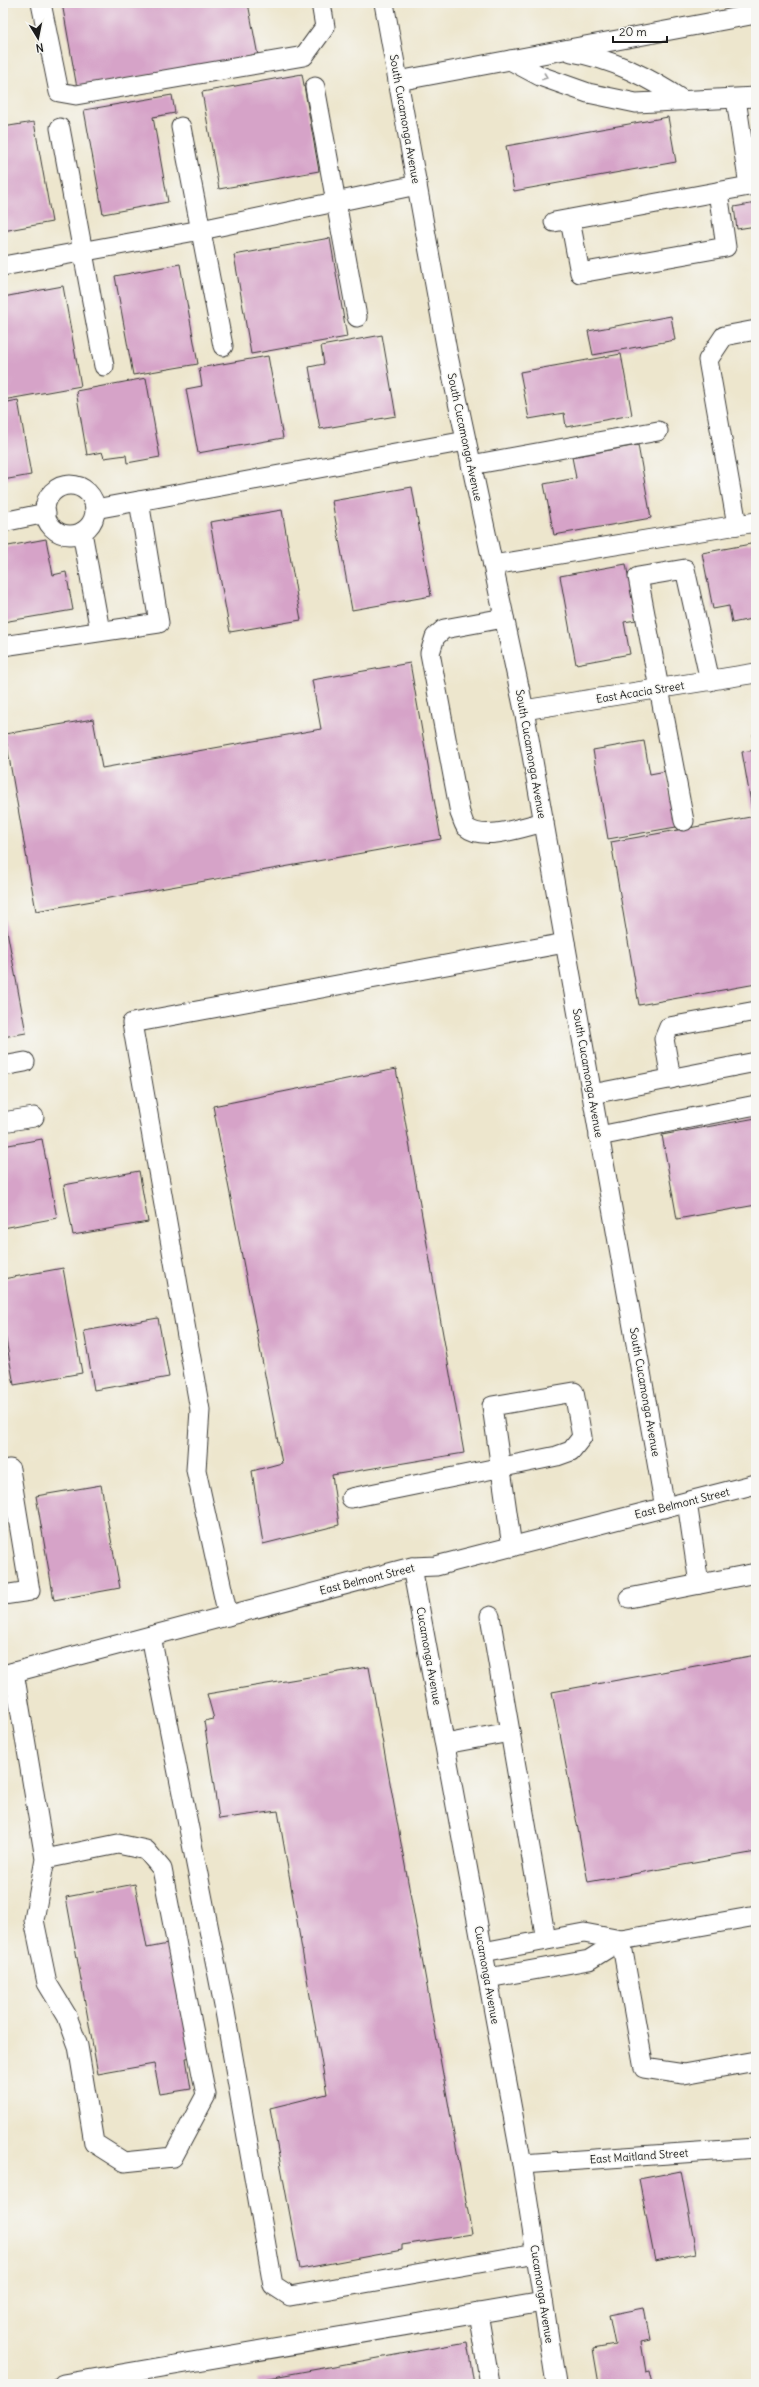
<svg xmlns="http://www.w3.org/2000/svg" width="759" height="2387" viewBox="0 0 759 2387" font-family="Delius,sans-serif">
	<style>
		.building { fill: #d6a3c8 }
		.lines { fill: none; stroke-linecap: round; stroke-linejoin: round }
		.minor-casing { stroke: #3b3a37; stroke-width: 21 }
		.minor { stroke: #fff; stroke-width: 19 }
		.oneway { stroke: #999 }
		.labels { text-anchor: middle; stroke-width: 3; stroke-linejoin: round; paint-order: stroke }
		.street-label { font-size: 11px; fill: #1c1c1c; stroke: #f6f6f2 }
	</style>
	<rect width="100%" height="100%" fill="#f6f6f2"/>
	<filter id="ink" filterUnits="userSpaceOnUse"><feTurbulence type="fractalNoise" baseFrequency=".025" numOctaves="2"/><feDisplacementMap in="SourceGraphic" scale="8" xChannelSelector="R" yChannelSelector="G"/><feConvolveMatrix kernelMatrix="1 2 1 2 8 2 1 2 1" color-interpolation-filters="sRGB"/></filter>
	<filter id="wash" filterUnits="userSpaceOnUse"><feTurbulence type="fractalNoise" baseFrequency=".012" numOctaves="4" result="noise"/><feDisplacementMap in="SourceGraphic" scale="16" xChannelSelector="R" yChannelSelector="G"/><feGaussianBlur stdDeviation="0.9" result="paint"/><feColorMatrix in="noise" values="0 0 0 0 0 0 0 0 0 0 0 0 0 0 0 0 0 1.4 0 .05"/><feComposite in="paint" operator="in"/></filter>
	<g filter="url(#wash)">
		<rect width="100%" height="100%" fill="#ede6cd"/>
		<g id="blocks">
			<!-- building -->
			<g class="building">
				<polygon points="62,3 248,3 258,56 77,88"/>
				<polygon points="302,74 319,171 219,189 202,92"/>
				<polygon points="172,95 175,113 153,117 168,202 103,214 84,110"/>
				<polygon points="668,117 676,162 514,191 506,146"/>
				<polygon points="34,122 52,222 3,231 3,127"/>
				<polygon points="756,203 756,226 737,229 734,207"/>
				<polygon points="330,238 347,337 251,354 234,255"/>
				<polygon points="180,264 198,364 133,375 115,276"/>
				<polygon points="63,286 81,386 3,400 3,297"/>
				<polygon points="671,316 675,340 593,355 588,331"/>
				<polygon points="382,335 396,416 320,429 309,367 324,364 321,346"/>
				<polygon points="621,354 632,415 566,427 564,413 529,419 520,372"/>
				<polygon points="268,356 283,438 198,453 186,389 202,386 199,368"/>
				<polygon points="146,378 160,457 127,463 126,455 104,458 102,452 87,455 76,391"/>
				<polygon points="18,400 31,475 3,480 3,403"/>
				<polygon points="638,445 651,518 554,535 544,484 576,478 572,457"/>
				<polygon points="412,487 431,596 352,610 332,501"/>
				<polygon points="282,510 301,620 230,632 210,522"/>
				<polygon points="46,539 53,575 66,572 73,610 3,622 3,547"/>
				<polygon points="756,543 756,618 732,623 729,606 713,609 702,553"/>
				<polygon points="626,564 636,620 624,622 630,654 576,664 560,576"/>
				<polygon points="410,663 441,839 36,911 5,734 93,719 102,768 321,729 312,680"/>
				<polygon points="753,734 756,734 756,748 755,748"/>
				<polygon points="644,741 650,774 666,771 676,827 608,839 593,750"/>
				<polygon points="756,750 756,813 753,814 742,752"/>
				<polygon points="756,816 756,984 639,1005 611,842"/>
				<polygon points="3,909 26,1033 3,1037"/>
				<polygon points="396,1069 464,1453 332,1475 339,1525 263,1544 252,1471 282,1463 213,1106"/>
				<polygon points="756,1118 756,1205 677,1219 662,1135"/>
				<polygon points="42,1139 57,1218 3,1228 3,1146"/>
				<polygon points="139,1171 148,1222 73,1235 64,1185"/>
				<polygon points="63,1268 82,1373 14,1385 3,1323 3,1279"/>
				<polygon points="158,1318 169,1377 94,1390 84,1331"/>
				<polygon points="101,1485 120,1588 54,1600 36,1496"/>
				<polygon points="756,1655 756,1852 588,1882 552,1692"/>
				<polygon points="369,1667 472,2234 402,2245 402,2250 300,2269 270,2108 327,2094 278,1811 219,1819 204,1721 214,1719 207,1694"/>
				<polygon points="135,1884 147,1948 173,1943 193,2057 186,2058 191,2089 160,2094 154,2064 98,2074 66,1897"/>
				<polygon points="681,2171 696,2253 655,2261 639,2179"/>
				<polygon points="644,2308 650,2340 641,2342 646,2372 650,2371 653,2384 599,2384 593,2349 615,2345 609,2315"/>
				<polygon points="467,2342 474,2384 258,2384 257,2380"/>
			</g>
		</g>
	</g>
	<g filter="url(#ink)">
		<use href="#blocks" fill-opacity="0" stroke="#3b3a37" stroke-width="1"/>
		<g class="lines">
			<!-- minor casing -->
			<g class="minor-casing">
				<g id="minor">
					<polyline points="41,3 59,92 76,95 304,56 325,27 321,3"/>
					<polyline points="384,3 447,351 524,710 665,1508"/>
					<path d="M571,52C613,59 648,77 684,101"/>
					<polyline points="510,60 540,76 588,93 636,103 756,97"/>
					<polyline points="398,81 756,14"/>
					<polyline points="315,87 357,317"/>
					<polyline points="181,127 223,346"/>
					<polyline points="60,128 104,366"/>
					<polyline points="570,220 580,273 726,247 718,192"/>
					<polyline points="554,222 749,186 736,99"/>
					<polyline points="3,266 201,230 417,185"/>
					<polyline points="471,465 658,431"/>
					<circle cx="70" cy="510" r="25"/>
					<polyline points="95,509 466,441"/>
					<polyline points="3,522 46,513"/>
					<polyline points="737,525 708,360 724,336 756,330"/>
					<polyline points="82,532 100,631"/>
					<polyline points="493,565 756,522"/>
					<path d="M504,618L444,629L435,637L430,653L460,813C462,817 463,823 466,827C483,842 523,827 544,822"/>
					<polyline points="3,646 159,623 139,501"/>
					<polyline points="524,710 756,673"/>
					<polyline points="684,821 638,577 685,569 710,681"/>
					<polyline points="3,1066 25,1062"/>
					<polyline points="671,1079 664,1039 669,1027 756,1011"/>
					<polyline points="592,1094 756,1062"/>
					<polyline points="3,1122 34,1117"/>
					<polyline points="599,1136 756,1105"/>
					<polyline points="3,1470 10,1469 30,1591 3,1595"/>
					<polyline points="351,1498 557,1456 571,1451 582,1437 574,1392 492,1406 512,1547"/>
					<polyline points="687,1502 699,1584"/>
					<polyline points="412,1567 522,2164 556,2384"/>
					<polyline points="629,1598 756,1573"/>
					<polyline points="228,1616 196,1470 200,1410 132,1023 565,943"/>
					<polyline points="490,1616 546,1940"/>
					<polyline points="151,1636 224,2006 273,2285 290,2296 536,2253"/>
					<polyline points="14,1672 45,1859 34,1920 47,1983 67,2016 78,2046 94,2143 124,2162 173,2157 206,2095 162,1869 146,1850 118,1844 45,1859"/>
					<polyline points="3,1675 412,1567 436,1566 756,1484"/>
					<polyline points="445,1744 510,1732"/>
					<polyline points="756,1916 621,1940 644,2068 684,2074 756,2061"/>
					<polyline points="483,1952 584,1933 621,1940 589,1960 488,1978"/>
					<polyline points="522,2164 756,2148"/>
					<polyline points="478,2313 490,2384"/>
					<polyline points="63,2384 543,2302"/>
				</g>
			</g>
			<!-- minor -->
			<use href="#minor" class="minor"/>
		</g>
		<!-- one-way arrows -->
		<defs><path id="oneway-chevron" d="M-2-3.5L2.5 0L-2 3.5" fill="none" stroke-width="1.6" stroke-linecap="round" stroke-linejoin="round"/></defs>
		<use class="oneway" href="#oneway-chevron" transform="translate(545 77) rotate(20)"/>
	</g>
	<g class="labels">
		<!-- street labels -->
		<g class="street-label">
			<text transform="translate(405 119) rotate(80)" y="4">South Cucamonga Avenue</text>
			<text transform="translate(465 437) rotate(78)" y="4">South Cucamonga Avenue</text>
			<text transform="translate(640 692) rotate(-9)" y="4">East Acacia Street</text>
			<text transform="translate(531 754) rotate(80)" y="4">South Cucamonga Avenue</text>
			<text transform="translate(588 1073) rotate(80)" y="4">South Cucamonga Avenue</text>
			<text transform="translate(645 1392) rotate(80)" y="4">South Cucamonga Avenue</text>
			<text transform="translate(682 1503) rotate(-14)" y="4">East Belmont Street</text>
			<text transform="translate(367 1579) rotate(-14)" y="4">East Belmont Street</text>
			<text transform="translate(429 1656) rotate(80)" y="4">Cucamonga Avenue</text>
			<text transform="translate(487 1975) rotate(80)" y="4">Cucamonga Avenue</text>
			<text transform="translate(639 2156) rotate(-4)" y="4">East Maitland Street</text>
			<text transform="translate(542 2294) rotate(81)" y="4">Cucamonga Avenue</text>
		</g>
	</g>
	<!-- margin -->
	<rect width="759" height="2387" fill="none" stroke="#f6f6f2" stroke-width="16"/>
	<!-- north arrow -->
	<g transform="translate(38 38) rotate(170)" stroke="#f6f6f2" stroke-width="3" paint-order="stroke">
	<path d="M0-3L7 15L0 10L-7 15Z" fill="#1c1c1c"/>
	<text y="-6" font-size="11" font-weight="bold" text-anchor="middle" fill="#1c1c1c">N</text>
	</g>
	<!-- scale -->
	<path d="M613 36v6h54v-6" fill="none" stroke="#1c1c1c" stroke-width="2"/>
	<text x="619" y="36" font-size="12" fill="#1c1c1c" stroke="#f6f6f2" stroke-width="3" paint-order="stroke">20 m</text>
</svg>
